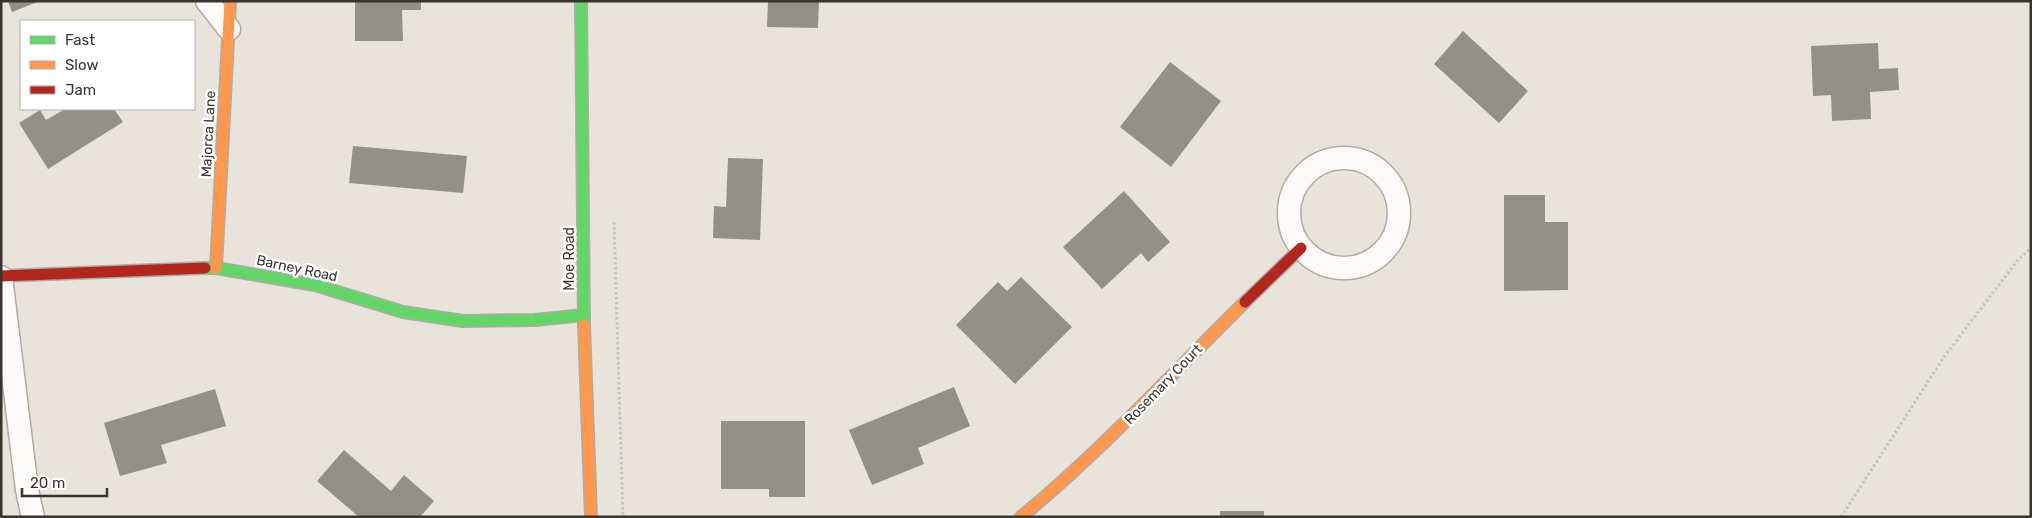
<svg xmlns="http://www.w3.org/2000/svg" width="2032" height="518" viewBox="0 0 2032 518" font-family="Rubik,sans-serif">
	<style>
		.building { fill: #939087 }
		.lines { fill: none; stroke-linecap: round; stroke-linejoin: round }
		.street-casing { stroke: #afaba5; stroke-width: 25 }
		.fast-casing { stroke: #afaba5; stroke-width: 14 }
		.slow-casing { stroke: #afaba5; stroke-width: 14 }
		.jam-casing { stroke: #afaba5; stroke-width: 14 }
		.path { stroke: #c5c3bf; stroke-width: 3; stroke-dasharray: 2.5 2.5; stroke-linecap: butt }
		.street { stroke: #fcfbfa; stroke-width: 22 }
		.fast { stroke: #63d668; stroke-width: 11 }
		.slow { stroke: #ff974d; stroke-width: 11 }
		.jam { stroke: #b3261e; stroke-width: 11 }
		.labels { text-anchor: middle; stroke-width: 5; stroke-linejoin: round; paint-order: stroke }
		.street-label { font-size: 14px; fill: #38342f; stroke: #fff }
	</style>
	<rect width="100%" height="100%" fill="#e8e3db"/>
	<!-- building -->
	<g class="building">
		<polygon points="8,1 40,1 12,12"/>
		<polygon points="355,1 421,1 421,10 402,10 403,41 355,41"/>
		<polygon points="768,1 819,1 818,28 767,27"/>
		<polygon points="1463,31 1528,91 1499,123 1434,64"/>
		<polygon points="1878,43 1879,69 1898,68 1899,90 1870,92 1871,119 1832,121 1831,95 1813,96 1811,46"/>
		<polygon points="1170,62 1221,101 1171,167 1120,127"/>
		<polygon points="65,109 114,109 123,122 48,169 19,123 40,110 46,120"/>
		<polygon points="353,146 467,156 463,193 349,183"/>
		<polygon points="728,158 763,159 760,240 713,238 714,206 726,207"/>
		<polygon points="1124,191 1170,242 1148,262 1141,253 1102,289 1063,247"/>
		<polygon points="1504,195 1545,195 1545,222 1568,222 1568,290 1504,291"/>
		<polygon points="1021,277 1072,327 1015,384 956,325 998,282 1007,291"/>
		<polygon points="954,387 970,426 918,448 924,464 872,485 849,430"/>
		<polygon points="215,389 226,426 161,445 167,463 120,476 104,423"/>
		<polygon points="721,421 805,421 805,497 769,497 769,489 721,489"/>
		<polygon points="344,450 391,491 404,475 434,501 420,517 359,517 317,481"/>
		<rect x="1220" y="511" width="44" height="6"/>
	</g>
	<g class="lines">
		<!-- street casing -->
		<g class="street-casing">
			<g id="street">
				<polyline points="207,1 229,29"/>
				<circle cx="1344" cy="213" r="55"/>
				<polyline points="1,277 27,490 33,517"/>
			</g>
		</g>
		<!-- fast casing -->
		<g class="fast-casing">
			<g id="fast">
				<polyline points="581,1 584,325"/>
				<polyline points="205,268 216,268 315,285 403,312 463,321 535,320 584,315"/>
			</g>
		</g>
		<!-- slow casing -->
		<g class="slow-casing">
			<g id="slow">
				<polyline points="216,268 230,1"/>
				<polyline points="584,325 591,517"/>
				<path d="M1021,517C1101,451 1171,375 1245,302"/>
			</g>
		</g>
		<!-- jam casing -->
		<g class="jam-casing">
			<g id="jam">
				<polyline points="1,276 205,268"/>
				<polyline points="1245,302 1301,248"/>
			</g>
		</g>
		<!-- path -->
		<g class="path">
			<polyline points="614,222 623,517"/>
			<polyline points="1841,517 1944,357 2017,261 2031,248"/>
		</g>
		<!-- street -->
		<use href="#street" class="street"/>
		<!-- fast -->
		<use href="#fast" class="fast"/>
		<!-- slow -->
		<use href="#slow" class="slow"/>
		<!-- jam -->
		<use href="#jam" class="jam"/>
	</g>
	<g class="labels">
		<!-- street labels -->
		<g class="street-label">
			<text transform="translate(208 134) rotate(-87)" y="5">Majorca Lane</text>
			<text transform="translate(569 259) rotate(-90)" y="5">Moe Road</text>
			<text transform="translate(297 268) rotate(12)" y="5">Barney Road</text>
			<text transform="translate(1163 384) rotate(-46)" y="5">Rosemary Court</text>
		</g>
	</g>
	<!-- border -->
	<rect width="2032" height="518" fill="none" stroke="#38342f" stroke-width="5"/>
	<!-- legend -->
	<rect x="20" y="20" width="175" height="90" fill="#ffffff" stroke="#afaeac"/>
	<rect x="30" y="36" width="25" height="8" fill="#63d668" stroke="#afaeac"/>
	<text x="65" y="45" font-size="15" fill="#38342f">Fast</text>
	<rect x="30" y="61" width="25" height="8" fill="#ff974d" stroke="#afaeac"/>
	<text x="65" y="70" font-size="15" fill="#38342f">Slow</text>
	<rect x="30" y="86" width="25" height="8" fill="#b3261e" stroke="#afaeac"/>
	<text x="65" y="95" font-size="15" fill="#38342f">Jam</text>
	<!-- scale -->
	<path d="M22 488v8h85v-8" fill="none" stroke="#38342f" stroke-width="2.5"/>
	<text x="30" y="488" font-size="15" fill="#38342f" stroke="#ffffff" stroke-width="4" paint-order="stroke">20 m</text>
</svg>
